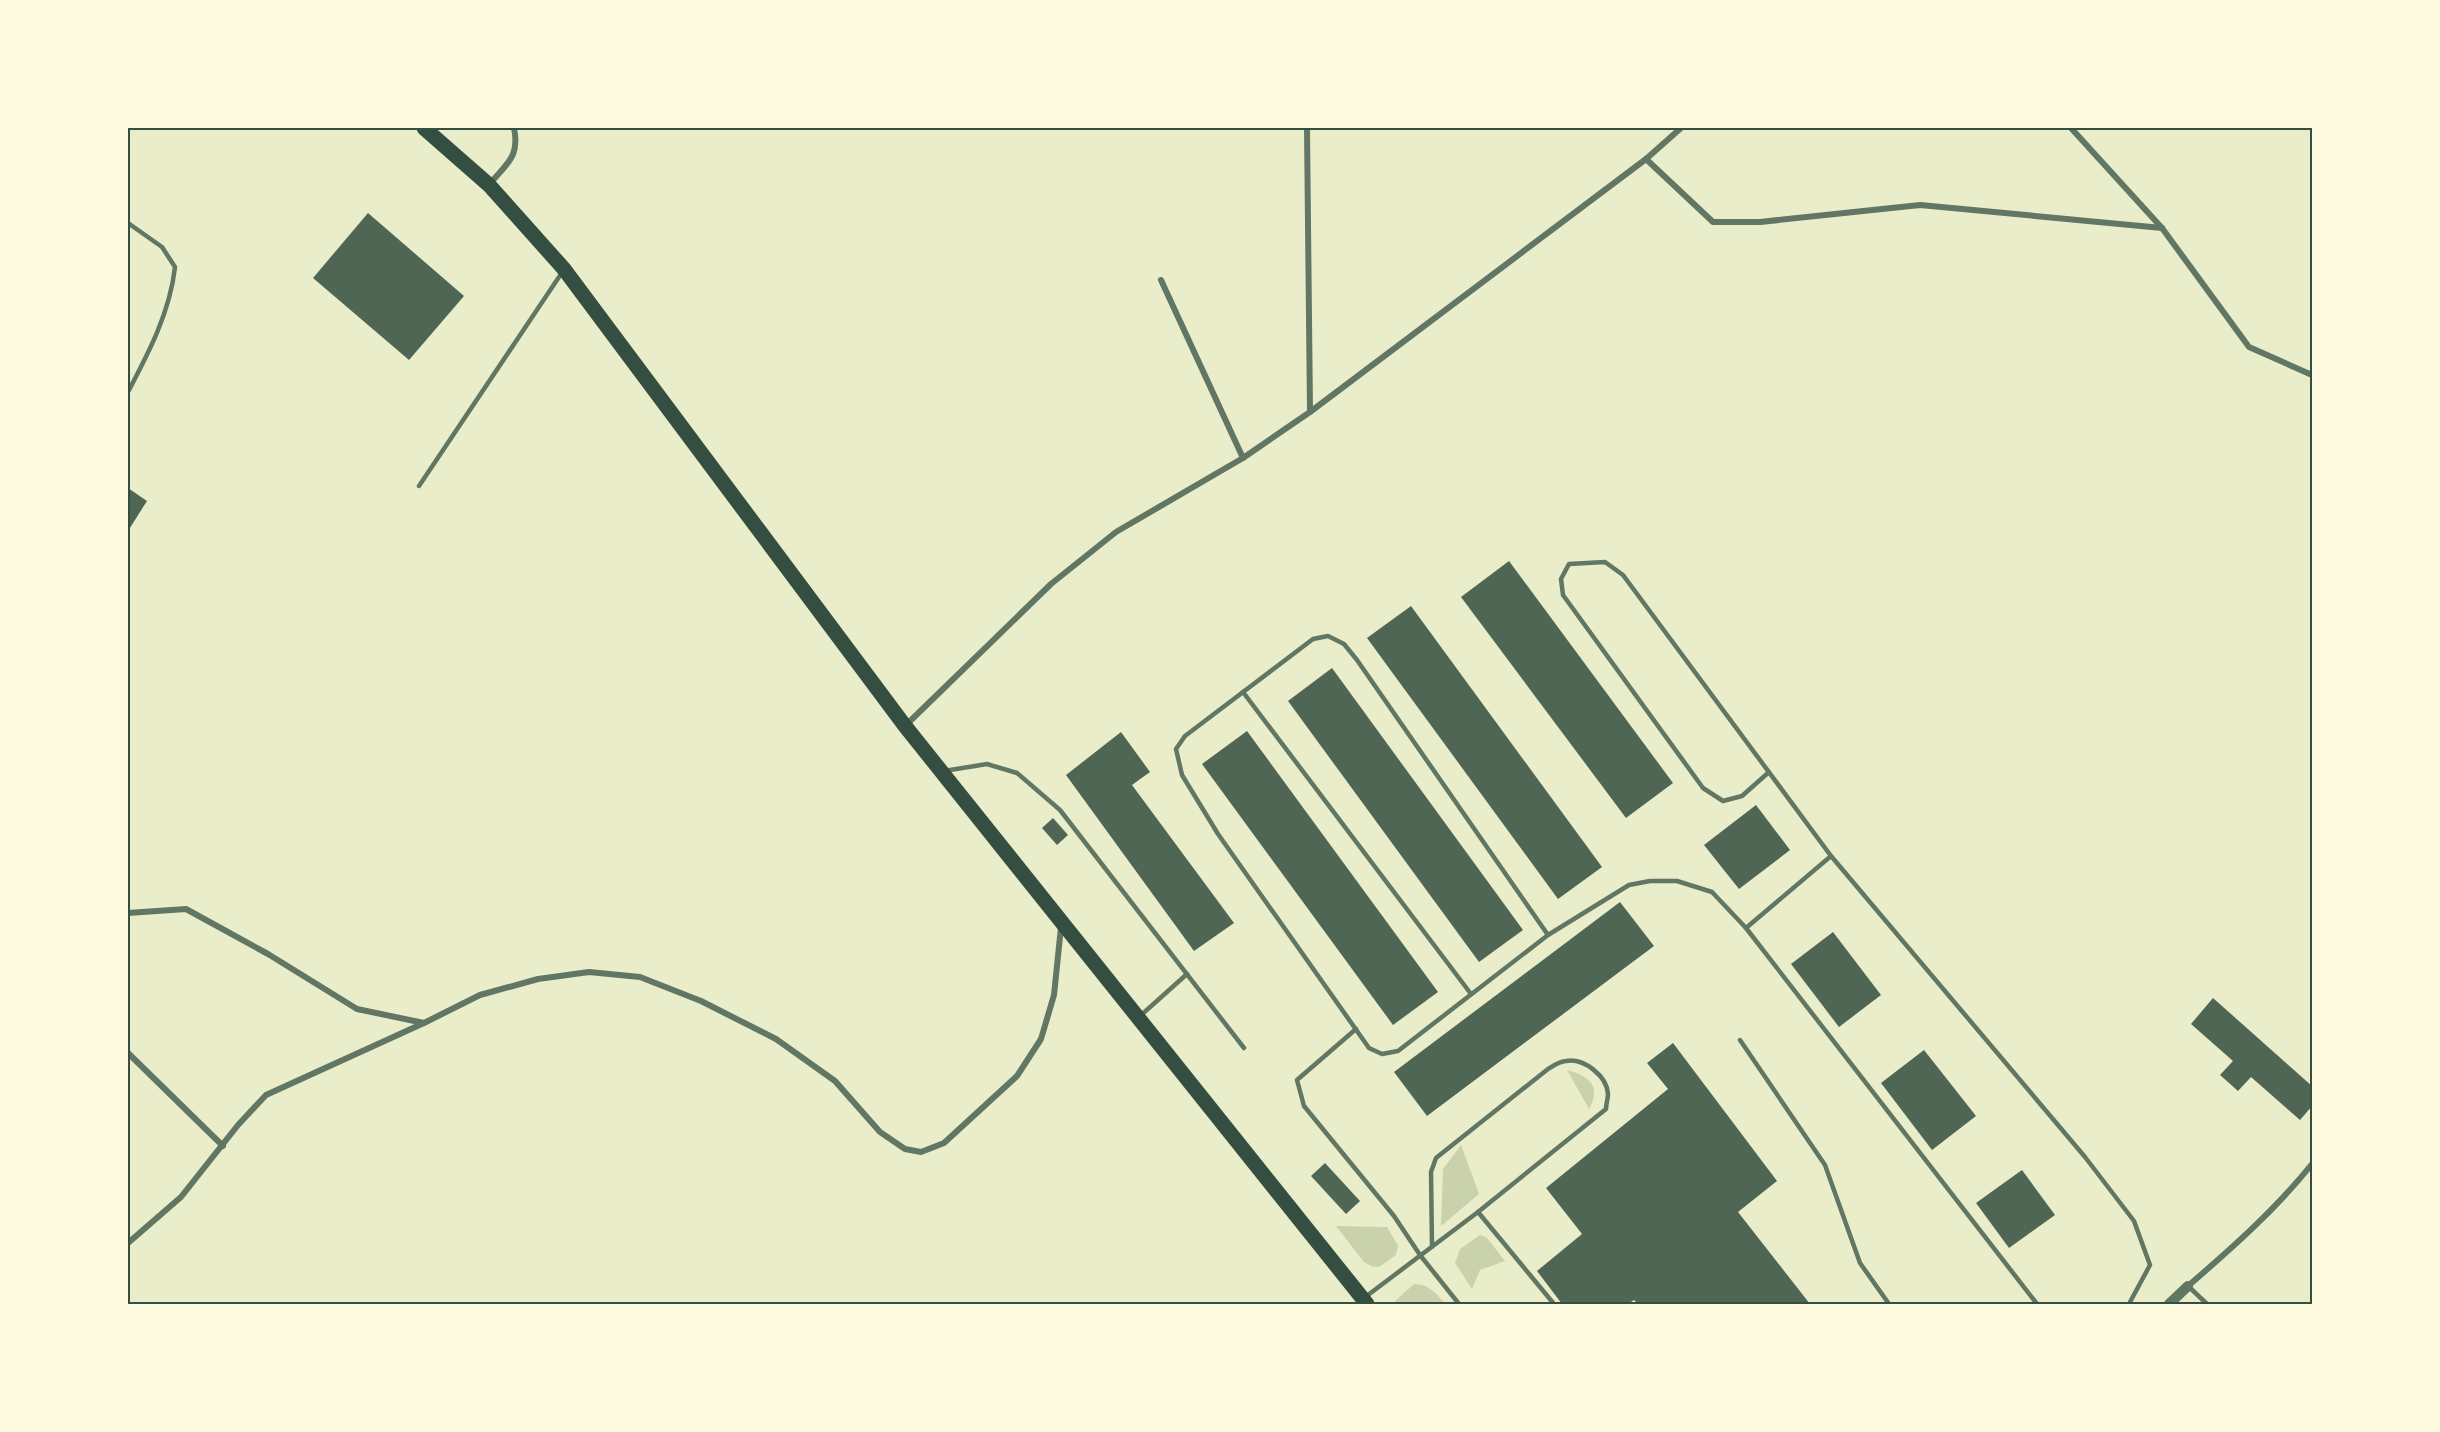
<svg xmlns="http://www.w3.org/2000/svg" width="2440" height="1432" viewBox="0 0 2440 1432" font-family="'PT Sans',sans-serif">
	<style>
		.green { fill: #cad2ad }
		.building { fill: #4f6655 }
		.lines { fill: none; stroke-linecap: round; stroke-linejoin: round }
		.service { stroke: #617663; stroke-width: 4.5 }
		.minor { stroke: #617663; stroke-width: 6 }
		.tertiary { stroke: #617663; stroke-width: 10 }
		.primary { stroke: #344e41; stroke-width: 15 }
		.neatline { fill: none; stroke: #344e41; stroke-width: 2 }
	</style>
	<rect width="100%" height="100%" fill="#e9edc9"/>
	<!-- green -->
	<g class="green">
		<path d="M1567,1070C1589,1076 1602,1086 1589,1109Z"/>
		<polygon points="1461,1145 1479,1194 1441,1226 1443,1169"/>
		<polygon points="1336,1226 1387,1227 1398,1246 1396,1255 1379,1267 1371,1266 1364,1262"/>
		<polygon points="1480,1235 1487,1238 1505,1261 1480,1270 1472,1289 1455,1263 1460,1249"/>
		<path d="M1414,1284C1429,1284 1436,1293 1445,1304H1398L1395,1301Z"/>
	</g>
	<!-- building -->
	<g class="building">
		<polygon points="368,213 464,296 409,360 313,278"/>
		<polygon points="128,488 147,501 128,531"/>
		<polygon points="1509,561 1673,783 1626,818 1461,597"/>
		<polygon points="1411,606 1602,867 1558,899 1367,638"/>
		<polygon points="1332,668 1523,930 1479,962 1288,701"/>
		<polygon points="1247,731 1438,992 1393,1025 1202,764"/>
		<polygon points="1121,732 1150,772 1132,785 1234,923 1194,951 1066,775"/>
		<polygon points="1756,805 1790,850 1739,889 1704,845"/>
		<polygon points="1053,818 1068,835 1057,845 1042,828"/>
		<polygon points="1620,902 1654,946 1427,1116 1394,1072"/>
		<polygon points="1833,932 1881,995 1839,1027 1791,964"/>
		<polygon points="2213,998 2312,1086 2312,1106 2300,1120 2251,1077 2238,1091 2220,1075 2233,1061 2191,1024"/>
		<polygon points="1673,1043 1777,1181 1738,1212 1810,1304 1638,1304 1634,1300 1628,1304 1562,1304 1537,1271 1582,1234 1546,1188 1668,1089 1647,1063"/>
		<polygon points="1924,1050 1976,1116 1932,1150 1881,1083"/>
		<polygon points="1325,1163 1360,1201 1346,1214 1311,1176"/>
		<polygon points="2022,1170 2055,1215 2009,1248 1976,1203"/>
	</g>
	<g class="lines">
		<!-- service -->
		<g class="service">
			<path d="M128,223L162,247L175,267C170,312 149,352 128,392"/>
			<polyline points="419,486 563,271"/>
			<polygon points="1328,636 1344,644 1357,660 1548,935 1398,1051 1382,1054 1369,1048 1218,834 1182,775 1176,749 1185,736 1313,639"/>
			<polyline points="1243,692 1471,994"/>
			<polyline points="944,771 987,764 1017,773 1060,810 1244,1048"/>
			<polyline points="1769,772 1742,796 1723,801 1703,788 1563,595 1561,579 1569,564 1605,562 1623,575 1831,856"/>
			<polyline points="1746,928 1831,856 2085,1157 2134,1221 2150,1265 2129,1304"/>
			<polyline points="1548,935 1629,885 1650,881 1677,881 1712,892 1746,928 2037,1304"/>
			<polyline points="1139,1017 1187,974"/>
			<polyline points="1356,1029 1297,1080 1304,1106 1394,1216 1420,1255 1459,1304"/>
			<polyline points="1740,1040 1825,1165 1860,1263 1889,1304"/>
			<polyline points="1478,1212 1554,1304"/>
			<polyline points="2188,1286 2207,1304"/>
			<path d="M1364,1298L1478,1212L1606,1109C1606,1104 1608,1099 1608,1094C1607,1076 1584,1058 1566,1061C1560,1061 1553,1066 1548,1069L1436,1158L1431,1172L1432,1247"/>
		</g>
		<!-- minor -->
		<g class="minor">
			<polyline points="1307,128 1310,412"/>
			<polyline points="2071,128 2162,228 2249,347 2312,375"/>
			<polyline points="1646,159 1713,222 1760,222 1920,205 2162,228"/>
			<path d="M489,185C507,163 520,157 514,128"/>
			<polyline points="1161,280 1243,458"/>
			<polyline points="905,726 1051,584 1116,532 1243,458 1310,412 1646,159 1681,128"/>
			<polyline points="128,913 186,909 268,954 357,1009 424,1023"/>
			<polyline points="128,1053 223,1146"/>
			<polyline points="128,1243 181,1197 238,1125 266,1095 424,1023 480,995 538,979 589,972 640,977 701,1001 776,1039 835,1081 880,1132 905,1149 921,1152 944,1143 1017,1076 1041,1039 1054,995 1061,927"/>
			<path d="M2188,1286C2232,1248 2276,1209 2312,1164"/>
		</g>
		<!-- tertiary -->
		<polyline class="tertiary" points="2169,1304 2188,1286"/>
		<!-- primary -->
		<polyline class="primary" points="424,128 489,185 564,269 905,726 1367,1304"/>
	</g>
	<!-- border -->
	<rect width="2440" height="1432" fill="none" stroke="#fefae0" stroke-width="258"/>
	<rect x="129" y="129" width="2182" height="1174" class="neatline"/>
</svg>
